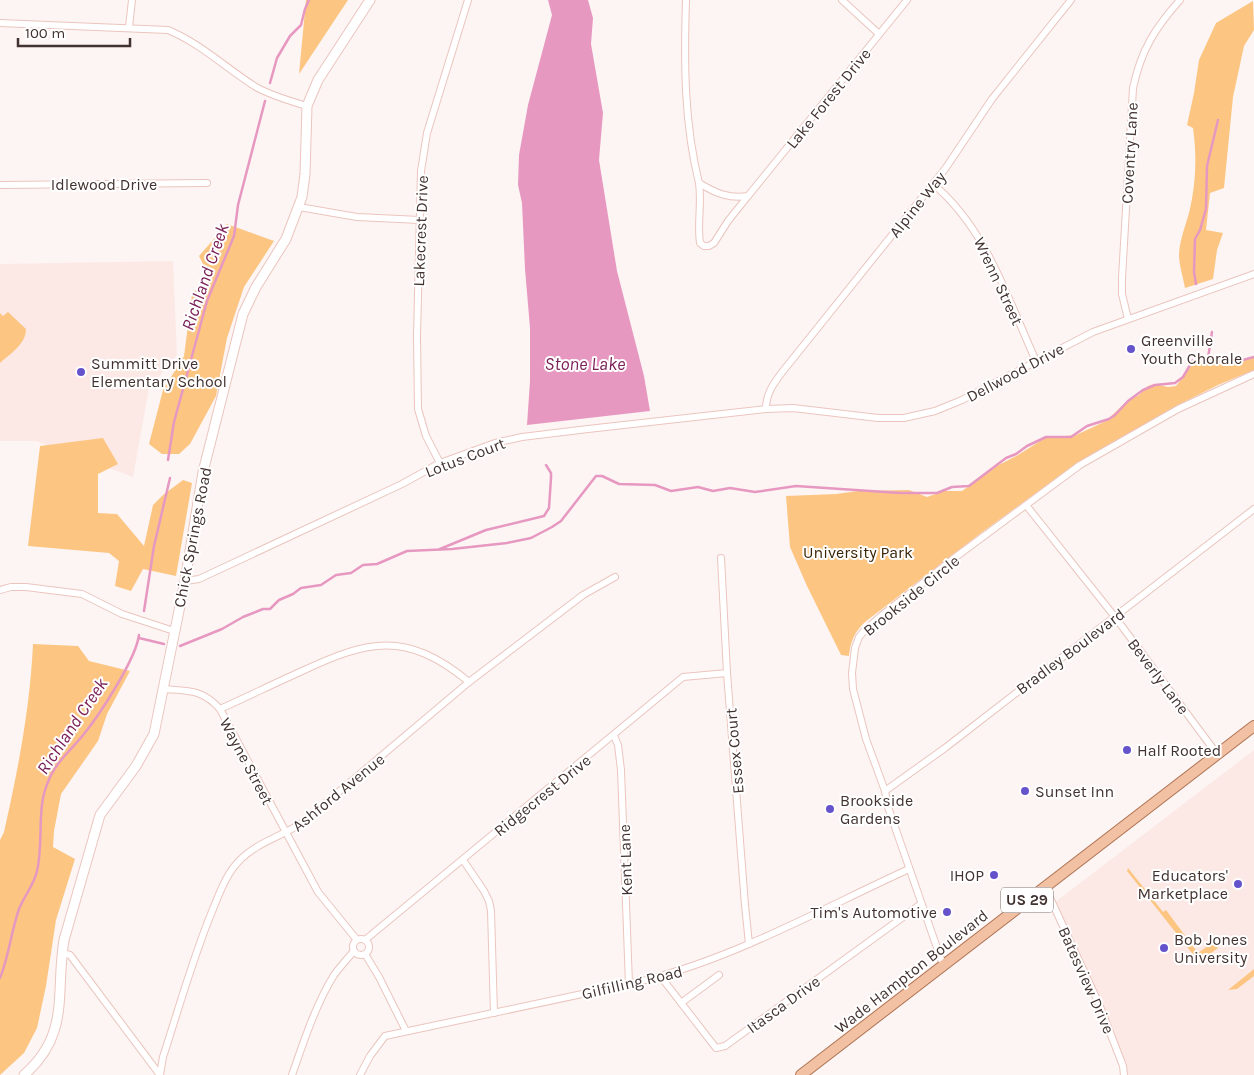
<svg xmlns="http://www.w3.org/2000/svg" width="1254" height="1075" viewBox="0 0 1254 1075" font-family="Karla,sans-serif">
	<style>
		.built { fill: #fce9e5 }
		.green { fill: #fcc682 }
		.water { fill: #e798c1 }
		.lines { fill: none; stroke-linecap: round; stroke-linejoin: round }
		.stream { stroke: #e798c1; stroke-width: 2.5 }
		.street-casing { stroke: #ebc5be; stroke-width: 8 }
		.secondary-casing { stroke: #ebc5be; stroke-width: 11 }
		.primary-casing { stroke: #af7454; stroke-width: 12 }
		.street { stroke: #fff; stroke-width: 6 }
		.secondary { stroke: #fff; stroke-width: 9 }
		.primary { stroke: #f2c1a4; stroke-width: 10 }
		.poi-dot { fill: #6553cc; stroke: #fff; stroke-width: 2 }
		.labels { text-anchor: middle; stroke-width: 4; stroke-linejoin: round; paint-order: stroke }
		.shield { fill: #fff; stroke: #7b706e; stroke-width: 1 }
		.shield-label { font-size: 15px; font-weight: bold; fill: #423330 }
		.street-label { font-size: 16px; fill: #423330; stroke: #fff }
		.poi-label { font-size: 16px; fill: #423330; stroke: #fff; text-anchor: start }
		.park-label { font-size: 16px; fill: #3b2506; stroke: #fff }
		.water-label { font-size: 18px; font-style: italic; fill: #7b2157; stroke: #fff }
	</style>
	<rect width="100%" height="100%" fill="#fdf5f4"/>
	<!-- built -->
	<g class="built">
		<polygon points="173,261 177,355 149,388 133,477 36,441 0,441 0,264"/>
		<polygon points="1254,750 1254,1075 1126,1075 1123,1057 1054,903"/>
	</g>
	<!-- green -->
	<g class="green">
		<polygon points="306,0 348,0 299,74"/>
		<path d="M1253,1L1254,30L1244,46L1233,97L1224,188L1210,193L1206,230L1223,233L1217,250L1213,279L1185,288C1183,277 1179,265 1179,254C1180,239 1185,227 1189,213C1196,185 1197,156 1193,128L1187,125L1194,93L1199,60L1216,23Z"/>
		<polygon points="227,224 274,241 244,287 227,338 216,396 190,444 179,454 162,454 149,444 163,390 184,356 192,295 202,282 204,266 199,256"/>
		<path d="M8,312L26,329C26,344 10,354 0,363V313L3,316Z"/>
		<path d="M1254,357V370L1218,385L1182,403L1077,463L981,533L865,622C855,631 850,642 849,656L841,655L807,586L790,547L786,496L836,494L858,491L909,490L927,497L944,491H962L997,466L1018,455L1045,438L1076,435L1106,421L1126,402L1139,395L1148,386L1155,384L1168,387L1176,386L1192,365L1198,360L1208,359L1225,366Z"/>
		<polygon points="103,438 118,464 98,474 98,513 117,514 144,546 153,505 163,495 183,480 192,483 176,576 143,569 131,591 115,586 119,561 109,553 28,546 40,446"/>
		<path d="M33,644L78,646L89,661L130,671L107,714L98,741L61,794L54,831L53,847L75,859L56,920L46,986L37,1028L24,1053L0,1075V840L4,832C18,770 30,708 33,644Z"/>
		<polygon points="1128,868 1163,912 1166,910 1198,953 1213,942 1218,948 1199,962 1127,871"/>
		<polygon points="1254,969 1254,976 1237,989 1228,990"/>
	</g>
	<!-- water -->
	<polygon class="water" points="548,0 588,0 593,18 591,44 603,113 599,160 617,271 644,376 650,411 527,425 530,381 530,328 525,269 522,203 518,185 519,155 528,105 552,15"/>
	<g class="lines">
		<!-- stream -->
		<g class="stream">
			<polyline points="270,83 277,58 290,36 301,25 305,9 309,0"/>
			<polyline points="1196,284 1194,272 1195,239 1200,230 1206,209 1207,166 1218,120"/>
			<polyline points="1208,358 1212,332"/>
			<polyline points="168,460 174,422 207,301 234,236 238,205 265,101"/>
			<polyline points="440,549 486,530 544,516 549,508 551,478 551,473 546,465"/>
			<polyline points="144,611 154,546 170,478"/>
			<polyline points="139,638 164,644"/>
			<polyline points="180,646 222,629 243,617 263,609 270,609 279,600 293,594 301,588 321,585 336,575 351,573 363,565 377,564 407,551 452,549 507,543 531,538 552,527 561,521 596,476 602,476 619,484 655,485 671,491 698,487 713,491 730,488 755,492 796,486 900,493 937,493 952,487 969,486 1006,458 1016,454 1027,446 1046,437 1071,437 1087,426 1109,419 1115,415 1128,401 1143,390 1155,385 1175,383 1183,377 1193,360 1198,358 1208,358 1228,364 1254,357"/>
			<path d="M0,978C9,956 11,932 19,909C24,896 34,885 37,871C44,842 36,809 48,782C55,763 72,749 84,734C100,714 136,659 139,635"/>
		</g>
		<!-- street casing -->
		<g class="street-casing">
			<g id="street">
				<path d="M686,0C684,62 684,123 699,183C715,193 729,199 748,196L907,0"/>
				<polyline points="842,0 879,34"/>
				<path d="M0,23L168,30C200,43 227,69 256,87C272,96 290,101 307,106"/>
				<polyline points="129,27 132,0"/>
				<path d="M699,183C702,205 697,223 700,243L704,246H709L714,243L728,221L748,196"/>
				<path d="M933,184C987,229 1008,300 1036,361"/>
				<polyline points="0,185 207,183"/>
				<polyline points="299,207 357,217 420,220"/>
				<path d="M1128,319L1122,294V278L1133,88C1141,51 1154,29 1180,0"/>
				<path d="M766,409C766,393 774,383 783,371L945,169L992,99L1071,0"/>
				<polyline points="440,463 426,436 418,409 417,337 421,171 427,133 468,0"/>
				<polyline points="1026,505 1115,617 1217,754"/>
				<polyline points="721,558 727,673 745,905 749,944"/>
				<polyline points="185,581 199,579 402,484 440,463 495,443 522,437 588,429 766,409 793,408 878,418 904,418 935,411 962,400 1093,332 1254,274"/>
				<polyline points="0,590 11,587 26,587 82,594 122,614 174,631"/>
				<path d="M163,689C189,691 202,689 220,709L318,892L357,940"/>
				<path d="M220,709C247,697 273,684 300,672C368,640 406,630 469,682"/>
				<polyline points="614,736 618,745 621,770 629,984"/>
				<polyline points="885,791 945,748 1254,509"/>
				<polyline points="463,860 484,891 489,901 491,911 494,1013"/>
				<polyline points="1045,887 1099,1004 1123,1066 1124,1075"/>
				<circle cx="361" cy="947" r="8"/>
				<polyline points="365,940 683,677 727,673"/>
				<polyline points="62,953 70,955 160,1075"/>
				<polyline points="365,954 379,977 406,1031"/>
				<polyline points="943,965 888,807 885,791 866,739 853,689 852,673 855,648 859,637 864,631 881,616 953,559 1080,465 1178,409 1254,374"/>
				<polyline points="661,977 716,1048 725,1046 921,904"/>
				<polyline points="681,1003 719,975"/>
				<path d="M160,1075L163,1057C179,1008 193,957 213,909C220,892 227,872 241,859C258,842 283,836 303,822L469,682L583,595L615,577"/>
				<path d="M292,1075C304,1041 315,1006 334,975C340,967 347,959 354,951"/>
				<path d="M360,1075L370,1056L385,1036L629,984C728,962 817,911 909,869"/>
			</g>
		</g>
		<!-- secondary casing -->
		<g class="secondary-casing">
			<path id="secondary" d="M24,1075C71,1034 55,993 64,940L100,815L136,766L154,734L185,581L203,472L243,314L256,287L286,239L302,197L305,174L307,106L318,80L370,0"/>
		</g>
		<!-- primary casing -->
		<g class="primary-casing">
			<polyline id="primary" points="801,1075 1254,726"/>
		</g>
		<!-- street -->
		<use href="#street" class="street"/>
		<!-- secondary -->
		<use href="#secondary" class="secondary"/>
		<!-- primary -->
		<use href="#primary" class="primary"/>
	</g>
	<!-- markers -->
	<g class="poi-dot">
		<circle cx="1131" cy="349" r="5"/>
		<circle cx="81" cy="372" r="5"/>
		<circle cx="1127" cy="750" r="5"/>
		<circle cx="1025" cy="791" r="5"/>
		<circle cx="830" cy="809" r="5"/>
		<circle cx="994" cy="875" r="5"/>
		<circle cx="1238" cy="884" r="5"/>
		<circle cx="947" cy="912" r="5"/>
		<circle cx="1164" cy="948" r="5"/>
	</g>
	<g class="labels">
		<!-- shield labels -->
		<rect class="shield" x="1001" y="887.5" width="52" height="25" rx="4"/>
		<g class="shield-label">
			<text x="1027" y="905">US 29</text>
		</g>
		<!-- street labels -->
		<g class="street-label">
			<text transform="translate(828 98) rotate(-51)" y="6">Lake Forest Drive</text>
			<text transform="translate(1129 153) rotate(-87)" y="6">Coventry Lane</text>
			<text x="104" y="190">Idlewood Drive</text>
			<text transform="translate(917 204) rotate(-51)" y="6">Alpine Way</text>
			<text transform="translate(420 231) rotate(-88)" y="6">Lakecrest Drive</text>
			<text transform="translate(999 281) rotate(65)" y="6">Wrenn Street</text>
			<text transform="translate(1015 372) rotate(-28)" y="6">Dellwood Drive</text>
			<text transform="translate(465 457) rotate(-21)" y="6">Lotus Court</text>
			<text transform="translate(192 537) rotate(-79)" y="6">Chick Springs Road</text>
			<text transform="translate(911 595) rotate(-39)" y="6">Brookside Circle</text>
			<text transform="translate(1070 651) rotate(-37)" y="6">Bradley Boulevard</text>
			<text transform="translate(1159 676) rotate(53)" y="6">Beverly Lane</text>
			<text transform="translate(734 751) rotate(-95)" y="6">Essex Court</text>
			<text transform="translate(247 761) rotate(62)" y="6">Wayne Street</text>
			<text transform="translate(338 792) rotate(-39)" y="6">Ashford Avenue</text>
			<text transform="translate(542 795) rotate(-39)" y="6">Ridgecrest Drive</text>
			<text transform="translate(625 860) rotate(-92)" y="6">Kent Lane</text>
			<text transform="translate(911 971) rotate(-38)" y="6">Wade Hampton Boulevard</text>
			<text transform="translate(1087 980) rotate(66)" y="6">Batesview Drive</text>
			<text transform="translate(632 982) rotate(-13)" y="6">Gilfilling Road</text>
			<text transform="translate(783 1004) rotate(-36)" y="6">Itasca Drive</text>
		</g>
		<!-- poi labels -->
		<g class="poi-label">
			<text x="1141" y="346">Greenville<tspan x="1141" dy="18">Youth Chorale</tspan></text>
			<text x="91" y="369">Summitt Drive<tspan x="91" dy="18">Elementary School</tspan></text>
			<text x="1137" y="756">Half Rooted</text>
			<text x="1035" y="797">Sunset Inn</text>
			<text x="840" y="806">Brookside<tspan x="840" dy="18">Gardens</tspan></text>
			<text x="984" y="881" text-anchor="end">IHOP</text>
			<text x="1228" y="881" text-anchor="end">Educators'<tspan x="1228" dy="18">Marketplace</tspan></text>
			<text x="937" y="918" text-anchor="end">Tim's Automotive</text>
			<text x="1174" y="945">Bob Jones<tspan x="1174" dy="18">University</tspan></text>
		</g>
		<!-- park labels -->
		<g class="park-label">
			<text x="858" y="558">University Park</text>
		</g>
		<!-- water labels -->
		<g class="water-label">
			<text transform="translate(205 277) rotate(-71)" y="6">Richland Creek</text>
			<text x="585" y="370">Stone Lake</text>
			<text transform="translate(72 726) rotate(-56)" y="6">Richland Creek</text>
		</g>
	</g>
	<!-- scale -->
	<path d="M18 38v8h112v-8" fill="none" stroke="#423330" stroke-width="2.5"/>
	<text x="25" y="38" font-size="15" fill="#423330" stroke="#ffffff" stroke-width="4" paint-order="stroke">100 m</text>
</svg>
